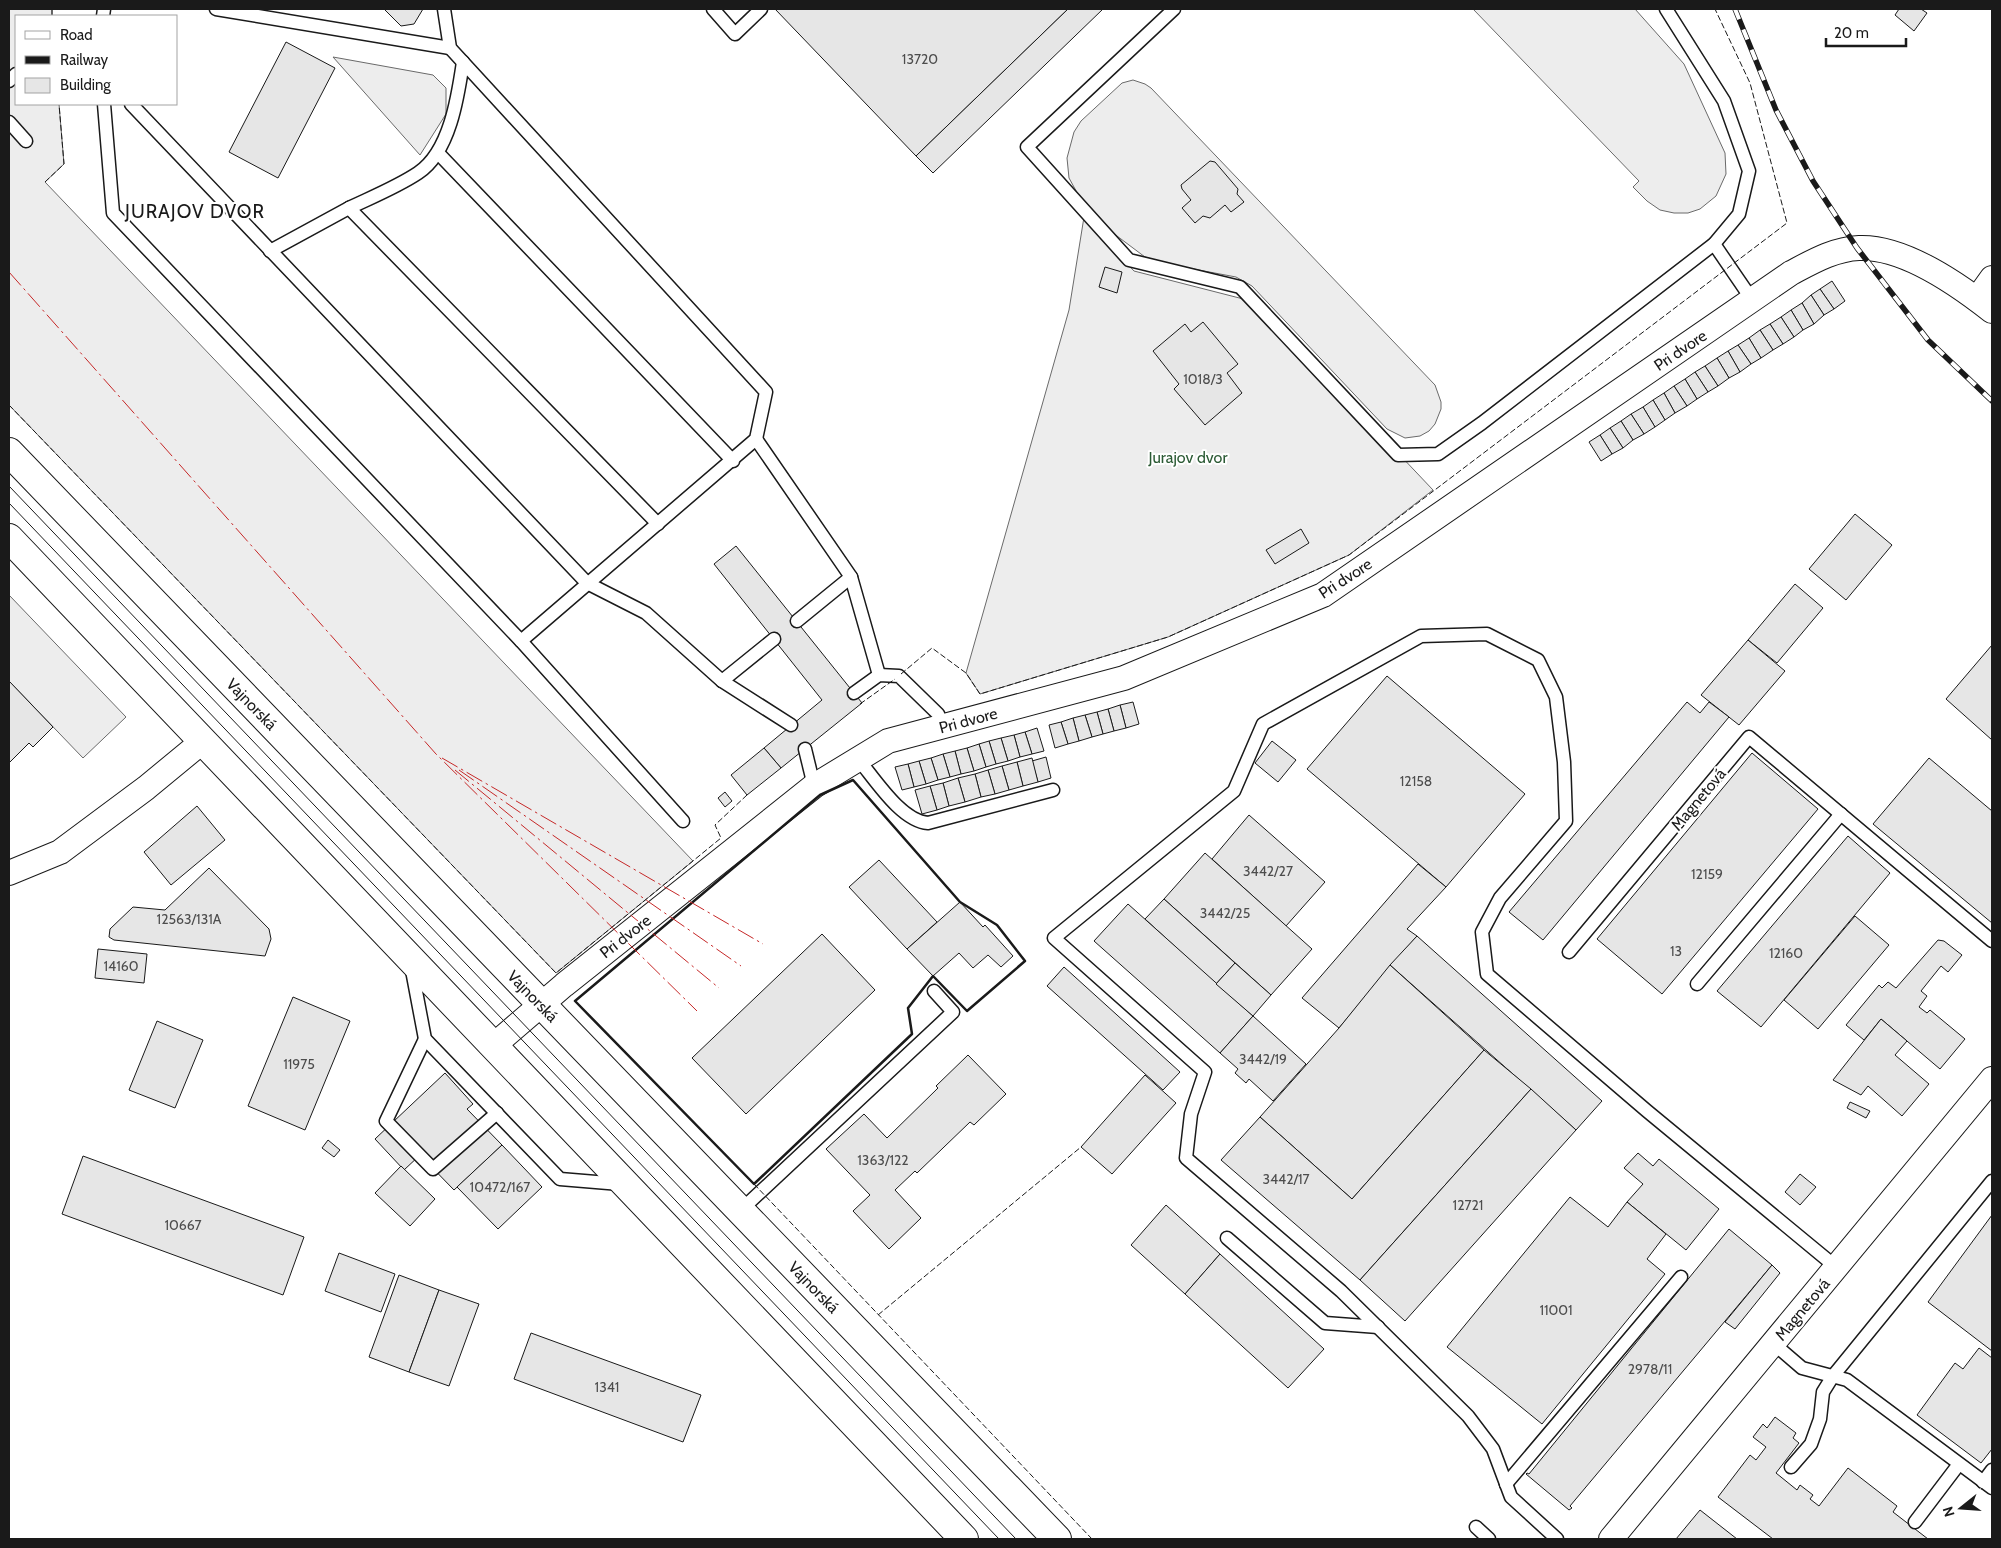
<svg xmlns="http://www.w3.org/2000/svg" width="2001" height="1548" viewBox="0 0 2001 1548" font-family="Cabin,sans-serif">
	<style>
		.built { fill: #ededed; stroke: #6a6a6a }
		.building { fill: #e6e6e6; stroke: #1a1a1a }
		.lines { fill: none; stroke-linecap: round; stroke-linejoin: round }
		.lane-casing { stroke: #1a1a1a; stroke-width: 15 }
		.street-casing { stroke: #1a1a1a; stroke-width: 26 }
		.secondary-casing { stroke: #1a1a1a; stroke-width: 30 }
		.lane { stroke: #fff; stroke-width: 12 }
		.street { stroke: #fff; stroke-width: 24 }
		.secondary { stroke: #fff; stroke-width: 28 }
		.tram { stroke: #1a1a1a; stroke-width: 1 }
		.rail-casing { stroke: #1a1a1a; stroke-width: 5.5 }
		.rail { stroke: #fff; stroke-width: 4; stroke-dasharray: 11; stroke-linecap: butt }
		.fence { stroke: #1a1a1a; stroke-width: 1; stroke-dasharray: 6 2.5; stroke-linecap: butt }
		.wall { stroke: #1a1a1a; stroke-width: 2.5 }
		.power { stroke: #c62828; stroke-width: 1; stroke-dasharray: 18 4 2.5 4; stroke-linecap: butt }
		.labels { text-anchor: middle; stroke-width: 4; stroke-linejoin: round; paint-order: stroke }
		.number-label { font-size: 14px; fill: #4d4d4d }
		.street-label { font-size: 16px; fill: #1a1a1a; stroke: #fff }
		.park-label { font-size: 16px; fill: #2b5a34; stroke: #fff }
		.quarter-label { font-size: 19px; letter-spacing: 1px; fill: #1a1a1a; stroke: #fff }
	</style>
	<rect width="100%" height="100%" fill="#fff"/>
	<!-- built -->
	<g class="built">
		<polygon points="9,9 52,9 52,16 16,16 16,104 59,104 64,164 45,182 693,861 556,973 9,405"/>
		<polygon points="1473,9 1635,9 1684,64 1725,153 1726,174 1716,196 1700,209 1688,213 1674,213 1660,210 1647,201 1633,187 1639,181"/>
		<polygon points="333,57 433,75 446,88 446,114 420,155"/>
		<polygon points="1133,80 1145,84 1151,88 1435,385 1441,402 1441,409 1435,424 1429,431 1420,436 1405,438 1387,429 1252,286 1236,277 1172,265 1145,257 1117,236 1080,198 1069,178 1067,158 1074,132 1081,121 1122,83"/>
		<polygon points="1084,217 1134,271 1255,302 1433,490 1349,555 1168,637 980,694 966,673 1069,310"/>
		<polygon points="9,595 126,717 83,758 9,681"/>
	</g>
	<!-- building -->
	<g class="building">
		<polygon points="384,9 423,9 414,24 401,26"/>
		<polygon points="775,9 1068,9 916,156"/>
		<polygon points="1068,9 1103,9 933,173 916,156"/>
		<polygon points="1899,9 1921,9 1927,13 1914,31 1895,15"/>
		<polygon points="286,42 335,68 278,178 229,152"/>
		<polygon points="1210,161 1215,162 1238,189 1237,194 1244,202 1231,212 1225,205 1210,218 1203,216 1195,223 1182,208 1191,200 1182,189 1181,185"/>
		<polygon points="1105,267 1122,272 1117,293 1099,287"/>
		<polygon points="1832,281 1845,301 1834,309 1820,289"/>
		<polygon points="1820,289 1834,309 1824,315 1811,295"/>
		<polygon points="1811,295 1824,315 1814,324 1802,303"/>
		<polygon points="1802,303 1814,324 1803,330 1791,310"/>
		<polygon points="1791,310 1803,330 1794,337 1781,317"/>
		<polygon points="1781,317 1794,337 1783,344 1770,324"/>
		<polygon points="1203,322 1238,364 1227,373 1242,393 1205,425 1174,389 1179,384 1153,351 1185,324 1191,332"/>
		<polygon points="1770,324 1783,344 1773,350 1760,330"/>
		<polygon points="1760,330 1773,350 1761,358 1749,338"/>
		<polygon points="1749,338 1761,358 1751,364 1738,345"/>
		<polygon points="1738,345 1751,364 1740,372 1728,351"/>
		<polygon points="1728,351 1740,372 1729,378 1717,358"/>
		<polygon points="1717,358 1729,378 1718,386 1705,366"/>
		<polygon points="1705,366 1718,386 1708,392 1695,372"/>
		<polygon points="1695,372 1708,392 1697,399 1685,379"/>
		<polygon points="1685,379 1697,399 1687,406 1674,386"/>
		<polygon points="1674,386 1687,406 1675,413 1664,393"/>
		<polygon points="1664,393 1675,413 1665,420 1653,400"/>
		<polygon points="1653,400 1665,420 1655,427 1643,407"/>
		<polygon points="1643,407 1655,427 1644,434 1631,414"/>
		<polygon points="1631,414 1644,434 1633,440 1621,421"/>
		<polygon points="1621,421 1633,440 1623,448 1610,428"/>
		<polygon points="1610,428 1623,448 1612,454 1600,435"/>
		<polygon points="1600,435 1612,454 1601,461 1589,442"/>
		<polygon points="1855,514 1892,545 1846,600 1809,569"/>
		<polygon points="1301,529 1309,543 1275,564 1266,550"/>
		<polygon points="736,546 862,703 781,768 764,748 822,700 714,564"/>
		<polygon points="1795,584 1823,608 1777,663 1748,640"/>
		<polygon points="1748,640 1785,671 1739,725 1701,695"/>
		<polygon points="1992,645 1992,740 1946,699"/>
		<polygon points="1387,676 1525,794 1446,887 1307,769"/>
		<polygon points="9,681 53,727 33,747 29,743 9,763"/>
		<polygon points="1133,702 1139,724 1126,728 1120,705"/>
		<polygon points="1687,702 1700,713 1709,702 1729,717 1543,940 1509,912"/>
		<polygon points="1120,705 1126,728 1114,731 1108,709"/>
		<polygon points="1108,709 1114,731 1103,734 1097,712"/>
		<polygon points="1097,712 1103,734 1092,737 1085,715"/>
		<polygon points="1085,715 1092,737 1079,741 1073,718"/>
		<polygon points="1073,718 1079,741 1068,744 1061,722"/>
		<polygon points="1061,722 1068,744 1055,748 1049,725"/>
		<polygon points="1037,728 1044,751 1032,754 1025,732"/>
		<polygon points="1025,732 1032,754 1020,757 1014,735"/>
		<polygon points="1014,735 1020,757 1008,761 1001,738"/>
		<polygon points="1001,738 1008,761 996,764 989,741"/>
		<polygon points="989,741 996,764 986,767 979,744"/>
		<polygon points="1272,741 1296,760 1278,782 1255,763"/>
		<polygon points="979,744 986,767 974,771 967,748"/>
		<polygon points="764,748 781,768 747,795 731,775"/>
		<polygon points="967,748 974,771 961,774 955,751"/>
		<polygon points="955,751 961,774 950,777 943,754"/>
		<polygon points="1752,753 1818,809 1662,994 1597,939"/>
		<polygon points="943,754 950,777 938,780 931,758"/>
		<polygon points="1046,757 1051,778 1038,782 1032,761"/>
		<polygon points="931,758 938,780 926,784 919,761"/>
		<polygon points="1032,758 1038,782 1023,786 1017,762"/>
		<polygon points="1929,758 1992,811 1992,923 1873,824"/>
		<polygon points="919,761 926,784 914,787 908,764"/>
		<polygon points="1017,762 1023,786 1009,790 1002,766"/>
		<polygon points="908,764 914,787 902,790 895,767"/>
		<polygon points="1002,766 1009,790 995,794 988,770"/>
		<polygon points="988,770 995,794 981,797 975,774"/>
		<polygon points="975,774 981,797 965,802 958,778"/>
		<polygon points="958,778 965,802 949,806 943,783"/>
		<polygon points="943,783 949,806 937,810 930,786"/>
		<polygon points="930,786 937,810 922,814 915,790"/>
		<polygon points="725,792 732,801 725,807 718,798"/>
		<polygon points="197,806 225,840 171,885 144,852"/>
		<polygon points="1249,815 1325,882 1286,926 1212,859"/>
		<polygon points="1848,836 1890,873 1761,1027 1717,991"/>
		<polygon points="1205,853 1312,949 1271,995 1164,899"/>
		<polygon points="879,860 937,922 907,949 849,887"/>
		<polygon points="1418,864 1446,887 1407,929 1417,936 1339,1028 1302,998"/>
		<polygon points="209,868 269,929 271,939 265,956 114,940 109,937 110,929 133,907 165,910"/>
		<polygon points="1164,899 1235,963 1216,984 1145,919"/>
		<polygon points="960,902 983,927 985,925 1013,956 1001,967 988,955 973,968 959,953 933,976 907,949"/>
		<polygon points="1128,904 1253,1016 1220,1053 1094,941"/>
		<polygon points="1855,916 1889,945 1818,1029 1784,1000"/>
		<polygon points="822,934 875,990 746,1114 692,1058"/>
		<polygon points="1417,936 1602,1101 1576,1130 1390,965"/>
		<polygon points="1938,940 1944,941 1962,955 1948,972 1941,966 1921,991 1927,996 1919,1007 1927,1013 1930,1010 1965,1039 1940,1069 1881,1019 1864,1040 1846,1025 1879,985 1882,988 1888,982 1896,988"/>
		<polygon points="98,949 147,954 144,983 95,978"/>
		<polygon points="1235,963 1271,995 1253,1016 1216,984"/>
		<polygon points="1390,965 1484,1050 1352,1199 1260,1117 1339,1028"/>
		<polygon points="1064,967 1180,1072 1163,1090 1047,986"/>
		<polygon points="293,997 350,1021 305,1130 248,1106"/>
		<polygon points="1253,1016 1306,1064 1273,1101 1249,1079 1246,1083 1235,1073 1238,1069 1220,1053"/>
		<polygon points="1881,1019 1907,1041 1895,1055 1929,1084 1902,1116 1868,1086 1861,1095 1833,1080"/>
		<polygon points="157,1021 203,1040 175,1108 129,1090"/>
		<polygon points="1484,1050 1531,1089 1360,1280 1221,1160 1260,1117 1352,1199"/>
		<polygon points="968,1055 1006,1094 974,1125 970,1122 917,1173 915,1171 895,1190 921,1218 889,1249 853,1211 870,1195 826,1149 864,1114 887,1138 938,1088 936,1086"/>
		<polygon points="445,1073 473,1104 467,1109 502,1145 454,1190 420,1155 404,1170 375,1139"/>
		<polygon points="1145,1075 1176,1103 1112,1174 1081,1147"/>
		<polygon points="1531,1089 1576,1130 1405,1321 1360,1280"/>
		<polygon points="1850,1102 1870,1111 1866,1118 1847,1108"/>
		<polygon points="328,1140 340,1150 334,1157 322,1148"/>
		<polygon points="502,1145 542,1187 498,1229 457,1187"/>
		<polygon points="1638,1153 1653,1166 1659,1159 1719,1209 1686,1250 1627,1202 1643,1184 1624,1168"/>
		<polygon points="83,1156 304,1237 283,1295 62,1214"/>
		<polygon points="401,1166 435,1199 410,1226 375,1193"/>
		<polygon points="1800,1174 1816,1187 1800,1205 1785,1192"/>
		<polygon points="1570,1197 1608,1227 1627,1202 1666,1234 1647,1259 1665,1274 1542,1424 1447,1347"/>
		<polygon points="1166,1205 1220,1254 1185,1294 1131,1245"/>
		<polygon points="1992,1215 1992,1351 1928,1302"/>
		<polygon points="1729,1229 1772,1265 1570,1506 1572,1508 1569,1510 1526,1474 1527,1473 1529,1474"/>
		<polygon points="339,1253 395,1274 381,1312 325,1291"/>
		<polygon points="1220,1254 1324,1349 1288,1388 1185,1294"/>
		<polygon points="1772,1265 1780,1273 1735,1329 1725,1322"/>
		<polygon points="399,1275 439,1290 409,1372 369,1357"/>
		<polygon points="439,1290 479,1304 449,1386 409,1372"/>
		<polygon points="531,1333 701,1395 683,1442 514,1379"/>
		<polygon points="1979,1348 1992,1358 1992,1449 1981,1463 1917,1415 1955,1363 1963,1369"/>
		<polygon points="1775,1417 1796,1433 1793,1438 1799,1443 1776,1473 1797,1490 1800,1485 1813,1495 1810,1499 1819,1506 1848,1468 1897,1506 1893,1512 1928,1539 1773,1539 1718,1497 1750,1455 1756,1460 1766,1447 1753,1437 1763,1424 1767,1428"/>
		<polygon points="1700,1510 1737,1539 1676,1539"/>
	</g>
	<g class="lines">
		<!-- lane casing -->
		<g class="lane-casing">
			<g id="lane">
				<polyline points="216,9 450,48"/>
				<polyline points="713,9 735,34 761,9"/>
				<polyline points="1174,9 1027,147 1129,260 1240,287 1398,455 1438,454 1482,423 1714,244 1739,214 1749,171 1724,101 1666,9"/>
				<polyline points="103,16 104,9"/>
				<polyline points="9,81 16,74"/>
				<polyline points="104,104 113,213 521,641 756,439 766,392 450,48 444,9"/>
				<polyline points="131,104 587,583 646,613 722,681 791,725"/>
				<polyline points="9,122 26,141"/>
				<polyline points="438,153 733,461"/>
				<path d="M349,208C372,197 397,187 418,173C450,152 458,96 463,62"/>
				<polyline points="1714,244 1753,301"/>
				<polyline points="270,251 349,208 658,524"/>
				<polyline points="756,439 851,577 797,621"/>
				<polyline points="851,577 879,675"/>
				<polyline points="521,641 683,821"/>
				<polyline points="722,681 774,639"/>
				<polyline points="854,693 879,675 899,676 938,714 943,726"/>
				<polyline points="805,749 814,786"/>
				<path d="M858,759C875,779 901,821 928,823L1053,790"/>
				<polyline points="1569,952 1749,737 1992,941"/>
				<polyline points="411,965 425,1039 560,1179 620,1184"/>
				<polyline points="1697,984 1841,814"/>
				<polyline points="425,1039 386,1121 433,1169 497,1113"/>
				<polyline points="740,1211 953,1012 934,991"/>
				<polyline points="1227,1238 1325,1323 1378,1327"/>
				<polyline points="1773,1343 1802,1368 1847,1380 1992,1488"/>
				<polyline points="1791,1467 1811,1444 1820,1419 1823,1392 1833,1376 1992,1181"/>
				<polyline points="1983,1482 1992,1470"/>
				<polyline points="1506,1484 1681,1277"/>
				<polyline points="1915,1522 1959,1464"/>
				<polyline points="1476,1527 1489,1539"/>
				<polyline points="1557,1539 1511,1497 1493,1449 1468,1416 1341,1291 1186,1158 1191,1114 1205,1072 1054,938 1234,791 1263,724 1421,636 1487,634 1538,660 1556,697 1564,762 1566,821 1500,898 1482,932 1487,974 1647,1111 1836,1267"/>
			</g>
		</g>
		<!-- street casing -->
		<g class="street-casing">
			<g id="street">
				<polyline points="1977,299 1992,278"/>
				<polyline points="9,873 60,852 146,788 203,741"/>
				<path d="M493,1046L564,985L814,786L888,741L1124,678L1323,595L1791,273C1812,262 1834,249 1859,248C1903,246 1959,285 1992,311"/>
				<polyline points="1611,1539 1992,1079"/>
			</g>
		</g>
		<!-- secondary casing -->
		<g class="secondary-casing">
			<g id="secondary">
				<polyline points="9,452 1057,1539"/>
				<polyline points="9,538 964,1539"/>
			</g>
		</g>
		<!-- lane -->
		<use href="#lane" class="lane"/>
		<!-- street -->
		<use href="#street" class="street"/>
		<!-- secondary -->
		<use href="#secondary" class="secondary"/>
		<!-- tram -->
		<g class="tram">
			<polyline points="9,486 1016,1539"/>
			<polyline points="9,503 999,1539"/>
		</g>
		<!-- rail casing -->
		<g class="rail-casing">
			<polyline id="rail" points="1735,9 1776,110 1813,181 1857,248 1928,340 1992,401"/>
		</g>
		<!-- rail -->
		<use href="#rail" class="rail"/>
		<!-- fence -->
		<g class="fence">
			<polyline points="52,9 52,16"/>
			<polyline points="45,182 64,164 59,104"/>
			<polyline points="9,405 556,973 721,838 715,825 747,795"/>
			<polyline points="901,674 932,648 966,673 980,694 1168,637 1349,555 1787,223 1750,83 1715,9"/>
			<polyline points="860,704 895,679"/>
			<polyline points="754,1184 1092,1539"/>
			<polyline points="878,1315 1081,1147"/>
		</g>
		<!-- wall -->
		<polygon class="wall" points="853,780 960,902 997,925 1025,961 967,1011 933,976 908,1008 912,1034 754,1184 575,1001 820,795"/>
		<!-- power -->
		<g class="power">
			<polyline points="9,272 436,754 697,1011"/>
			<polyline points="442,758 763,944"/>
			<polyline points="455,770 719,988"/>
			<polyline points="459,770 741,966"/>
		</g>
	</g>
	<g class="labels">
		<!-- number labels -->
		<g class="number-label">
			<text x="920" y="64">13720</text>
			<text x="1203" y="384">1018/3</text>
			<text x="1416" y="786">12158</text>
			<text x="1268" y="876">3442/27</text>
			<text x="1707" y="879">12159</text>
			<text x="1225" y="918">3442/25</text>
			<text x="189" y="924">12563/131A</text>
			<text x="1676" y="956">13</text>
			<text x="1786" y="958">12160</text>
			<text x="121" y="971">14160</text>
			<text x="1263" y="1064">3442/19</text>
			<text x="299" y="1069">11975</text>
			<text x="883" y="1165">1363/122</text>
			<text x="1286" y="1184">3442/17</text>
			<text x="500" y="1192">10472/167</text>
			<text x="1468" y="1210">12721</text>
			<text x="183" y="1230">10667</text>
			<text x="1556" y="1315">11001</text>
			<text x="1650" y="1374">2978/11</text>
			<text x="607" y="1392">1341</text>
		</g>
		<!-- street labels -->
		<g class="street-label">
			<text transform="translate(1680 350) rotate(-34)" y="6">Pri dvore</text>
			<text transform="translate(1345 578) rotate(-33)" y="6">Pri dvore</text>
			<text transform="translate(252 704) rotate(46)" y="6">Vajnorská</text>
			<text transform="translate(968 720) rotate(-15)" y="6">Pri dvore</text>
			<text transform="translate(1698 799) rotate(-50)" y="6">Magnetová</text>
			<text transform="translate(625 936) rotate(-38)" y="6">Pri dvore</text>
			<text transform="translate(533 996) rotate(46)" y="6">Vajnorská</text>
			<text transform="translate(814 1287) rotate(46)" y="6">Vajnorská</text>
			<text transform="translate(1802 1309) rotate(-50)" y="6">Magnetová</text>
		</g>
		<!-- park labels -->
		<g class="park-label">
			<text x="1188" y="463">Jurajov dvor</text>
		</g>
		<!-- quarter labels -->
		<g class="quarter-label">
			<text x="195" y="218">JURAJOV DVOR</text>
		</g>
	</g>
	<!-- border -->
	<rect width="2001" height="1548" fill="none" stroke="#1a1a1a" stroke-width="20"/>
	<!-- legend -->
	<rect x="15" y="15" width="162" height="90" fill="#ffffff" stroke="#a3a3a3"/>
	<rect x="25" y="31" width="25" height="8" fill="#ffffff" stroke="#a3a3a3"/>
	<text x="60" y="40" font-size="15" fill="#1a1a1a">Road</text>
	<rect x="25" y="56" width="25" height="8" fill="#1a1a1a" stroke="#a3a3a3"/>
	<text x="60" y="65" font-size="15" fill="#1a1a1a">Railway</text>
	<rect x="25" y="78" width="25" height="15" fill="#e6e6e6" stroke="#a3a3a3"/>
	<text x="60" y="90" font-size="15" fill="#1a1a1a">Building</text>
	<!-- north arrow -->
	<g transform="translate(1961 1508) rotate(253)" stroke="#ffffff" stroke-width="4" paint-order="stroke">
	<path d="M0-4L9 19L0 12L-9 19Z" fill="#1a1a1a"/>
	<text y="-8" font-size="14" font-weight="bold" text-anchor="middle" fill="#1a1a1a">N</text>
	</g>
	<!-- scale -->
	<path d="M1826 38v8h80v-8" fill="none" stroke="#1a1a1a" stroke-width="2.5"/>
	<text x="1834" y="38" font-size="15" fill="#1a1a1a" stroke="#ffffff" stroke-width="4" paint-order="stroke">20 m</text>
</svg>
